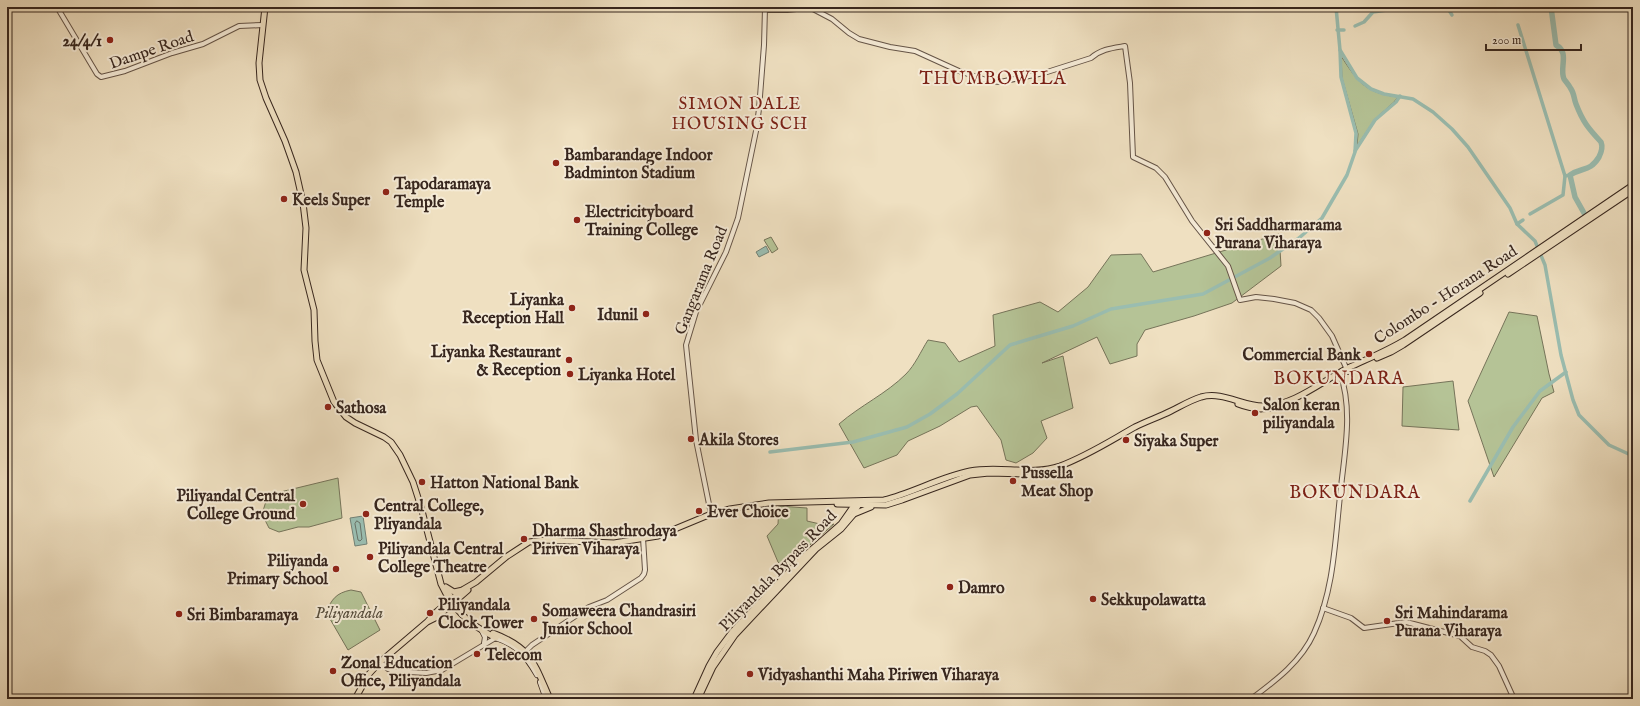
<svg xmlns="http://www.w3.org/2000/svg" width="1640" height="706" viewBox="0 0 1640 706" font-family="'IM FELL English',serif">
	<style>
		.green { fill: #b5c396; stroke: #76745a }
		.water { fill: #9abdb0; stroke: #728176 }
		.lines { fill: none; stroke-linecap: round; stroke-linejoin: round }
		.shore { stroke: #687267; stroke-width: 1 }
		.canal { stroke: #9abdb0; stroke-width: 3.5 }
		.river { stroke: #9abdb0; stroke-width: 5.5 }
		.tertiary-casing { stroke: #655447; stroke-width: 6 }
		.secondary-casing { stroke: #37261e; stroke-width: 6 }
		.primary-casing { stroke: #37261e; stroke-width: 7 }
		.tertiary { stroke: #f5ebd7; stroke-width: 4 }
		.secondary { stroke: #f5ebd7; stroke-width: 4.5 }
		.primary { stroke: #efe0c1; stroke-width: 5 }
		.poi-dot { fill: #8f2418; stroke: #f5ebd7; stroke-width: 1.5 }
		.labels { text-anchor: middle; stroke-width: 4; stroke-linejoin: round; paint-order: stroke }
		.poi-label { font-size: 16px; font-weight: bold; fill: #37261e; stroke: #f5ebd7; text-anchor: start }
		.street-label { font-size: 16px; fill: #37261e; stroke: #f5ebd7 }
		.park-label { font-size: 16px; font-style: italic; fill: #564d3c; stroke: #f5ebd7 }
		.neighbourhood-label { font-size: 17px; letter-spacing: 1px; fill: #7a1f14; stroke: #f5ebd7 }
		.quarter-label { font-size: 18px; letter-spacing: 1px; fill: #7a1f14; stroke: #f5ebd7 }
	</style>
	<rect width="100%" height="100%" fill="#efe0c1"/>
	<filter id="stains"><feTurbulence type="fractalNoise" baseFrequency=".005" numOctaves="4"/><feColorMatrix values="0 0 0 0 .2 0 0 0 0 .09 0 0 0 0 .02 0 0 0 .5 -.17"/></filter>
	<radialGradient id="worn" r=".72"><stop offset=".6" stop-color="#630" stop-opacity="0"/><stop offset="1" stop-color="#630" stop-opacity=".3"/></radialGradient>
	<!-- green -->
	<g class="green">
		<path d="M1341,56C1358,82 1365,93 1398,97L1394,102L1375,119L1357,146L1358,134L1342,78Z"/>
		<path d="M1279,234L1281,266L1232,303L1194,316L1145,330L1137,344V356L1110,364L1097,337L1042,363L1063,356L1073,408L1041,421L1047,438L1033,453L1016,463L1006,460L1001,440L977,406L971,407L940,426L908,441L897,455L864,468L839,424C861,405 886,394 906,374C915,365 921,351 928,340L945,343L959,362L995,346L993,315L1040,302L1058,312L1088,287L1111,255L1141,254L1153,272Z"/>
		<polygon points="771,237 778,249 772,253 764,240"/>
		<polygon points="1509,312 1537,316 1549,374 1554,392 1542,398 1494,477 1468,401"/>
		<polygon points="1453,381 1459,430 1402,426 1403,387"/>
		<polygon points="338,478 342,518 309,527 298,527 279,532 269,528 262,514 268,495"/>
		<polygon points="779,506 807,508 807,521 820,524 822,528 834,524 804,550 785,569 778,562 767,536 778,524"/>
		<path d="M351,590L361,592L380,630L348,650L326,612C332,599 336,593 351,590Z"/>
	</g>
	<!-- water -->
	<g class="water">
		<polygon points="766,246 769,252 759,257 756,252"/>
		<polygon points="363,516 367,544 355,546 350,518"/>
	</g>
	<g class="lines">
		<!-- shore -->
		<polygon class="shore" points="357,521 360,523 362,539 360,541 358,540 355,524"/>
		<!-- canal -->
		<g class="canal">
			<polyline points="1336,7 1340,50 1357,78 1371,89 1384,94 1413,99 1433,112 1452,129 1468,147 1510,208 1517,224 1535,241 1545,265 1561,355 1573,400 1579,415 1609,445 1633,456"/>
			<polyline points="1447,7 1452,15"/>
			<polyline points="1518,25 1565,176 1570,175"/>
			<polyline points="1355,26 1364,22 1373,12 1387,10 1389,7"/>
			<polyline points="1337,30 1344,30"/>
			<polyline points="1355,151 1375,120 1396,102 1400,96"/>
			<polyline points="1530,214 1563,195 1565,176"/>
			<polyline points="1517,224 1523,220"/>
			<polyline points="770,452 853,442 907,427 930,414 957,394 1010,345 1073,326 1111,309 1203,294 1270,258 1299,238 1322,218 1347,175 1355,152 1356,133 1341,77 1340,50"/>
			<polyline points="1470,501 1513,427 1540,391 1566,372"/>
		</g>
		<!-- river -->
		<path class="river" d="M1551,7L1556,45C1570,53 1559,67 1564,79C1566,82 1569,85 1571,89C1574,93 1574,99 1576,104C1583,122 1588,128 1601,142C1603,147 1601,153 1599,157C1590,172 1582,167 1570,175L1575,197L1584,213"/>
		<!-- tertiary casing -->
		<g class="tertiary-casing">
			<g id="tertiary">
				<polyline points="57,7 97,74 101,77 125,71 172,53 203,44 239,26 263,25"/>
				<path d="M765,10H787L806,8L813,9L832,19L849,33L859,39L890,47L915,51L959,71L989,81L1000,82L1044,73L1091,58C1101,49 1113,48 1125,46L1130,83L1133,157L1156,168L1165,177L1192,221L1228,266L1240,300L1256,297L1274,299L1295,303L1311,310L1319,318L1332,336L1348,372"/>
				<polyline points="711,514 696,440 686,345 696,312 726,252 738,218 756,131 759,109 764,45 765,8"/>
				<polyline points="1323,608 1351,618 1364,628 1406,622 1460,636 1472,647 1485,651 1491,655 1499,666 1514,699"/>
				<polyline points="525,652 532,645 589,607 607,600 641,578 644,574 645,570 643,538"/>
				<polyline points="380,662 388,669 393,671 426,673 442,670 497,637"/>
				<path d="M1251,699C1275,681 1301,662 1314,633C1335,587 1335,537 1341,487C1345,450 1353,409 1340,373"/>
			</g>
		</g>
		<!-- secondary casing -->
		<g class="secondary-casing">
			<g id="secondary">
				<polyline points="482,631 485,637 484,645"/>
				<path d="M496,638C517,645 526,656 537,675"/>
				<polyline points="540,682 546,699"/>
			</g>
		</g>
		<!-- primary casing -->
		<g class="primary-casing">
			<g id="primary">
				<path d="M265,7L259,63L260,80L266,98L285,141L296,172L303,203L306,228L304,270L314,310L315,341L317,360L334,402L346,417L355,423L384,437L391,442L400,455L413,482L421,507L441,584C453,610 470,625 496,638"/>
				<polyline points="1508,274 1633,190"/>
				<polyline points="1377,358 1391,352 1403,345 1480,293"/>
				<path d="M1238,404C1256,411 1268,410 1286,404"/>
				<polyline points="837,504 886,505 902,500 970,475 989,473 1024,474"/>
				<polyline points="854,514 871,507"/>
				<polyline points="446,587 454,592 463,590"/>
				<polyline points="447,590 452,599 463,610"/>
				<polyline points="429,621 437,617 468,590"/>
				<path d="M493,633C532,648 534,663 550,699"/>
				<path d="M355,699L369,674L380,662L427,622L435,613L464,589L476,582L506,557L529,542L545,540L614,543L658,536L711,514L730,509L769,503L884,500C913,493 940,477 970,471C999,465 1031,476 1060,466C1087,456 1110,441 1135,427C1147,421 1159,417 1171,411C1181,406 1191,400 1201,397C1223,391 1242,406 1263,406C1294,406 1322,381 1348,368C1367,359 1387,351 1405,340L1633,185"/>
				<polyline points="694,699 709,666 717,652 732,632 801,559 841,524 855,504"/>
				<polyline points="698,699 713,667 735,635 816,549 841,529 853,515 859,504"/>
			</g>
		</g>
		<!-- tertiary -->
		<use href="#tertiary" class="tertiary"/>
		<!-- secondary -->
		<use href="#secondary" class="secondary"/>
		<!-- primary -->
		<use href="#primary" class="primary"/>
	</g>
	<!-- markers -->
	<g class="poi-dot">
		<circle cx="110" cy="40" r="4"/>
		<circle cx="556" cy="163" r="4"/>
		<circle cx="386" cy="192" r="4"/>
		<circle cx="284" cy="199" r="4"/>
		<circle cx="577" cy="220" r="4"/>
		<circle cx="1207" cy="233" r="4"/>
		<circle cx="572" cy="308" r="4"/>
		<circle cx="646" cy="314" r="4"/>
		<circle cx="1369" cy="354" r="4"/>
		<circle cx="569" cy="360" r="4"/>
		<circle cx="570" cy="374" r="4"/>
		<circle cx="328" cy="407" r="4"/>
		<circle cx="1255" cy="413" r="4"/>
		<circle cx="691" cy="439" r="4"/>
		<circle cx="1126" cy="440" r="4"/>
		<circle cx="1013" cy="481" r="4"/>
		<circle cx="422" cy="482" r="4"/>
		<circle cx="303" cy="504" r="4"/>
		<circle cx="699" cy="511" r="4"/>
		<circle cx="366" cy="514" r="4"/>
		<circle cx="524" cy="539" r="4"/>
		<circle cx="370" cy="557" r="4"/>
		<circle cx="336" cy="569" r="4"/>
		<circle cx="950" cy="587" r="4"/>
		<circle cx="1093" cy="599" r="4"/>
		<circle cx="430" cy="613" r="4"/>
		<circle cx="179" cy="614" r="4"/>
		<circle cx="534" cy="619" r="4"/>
		<circle cx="1387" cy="621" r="4"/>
		<circle cx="477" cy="654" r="4"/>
		<circle cx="333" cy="671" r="4"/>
		<circle cx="750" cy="674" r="4"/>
	</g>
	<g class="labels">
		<!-- poi labels -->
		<g class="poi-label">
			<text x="102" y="46" text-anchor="end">24/4/1</text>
			<text x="564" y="160">Bambarandage Indoor<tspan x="564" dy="18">Badminton Stadium</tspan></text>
			<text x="394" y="189">Tapodaramaya<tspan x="394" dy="18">Temple</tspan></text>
			<text x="292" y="205">Keels Super</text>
			<text x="585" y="217">Electricityboard<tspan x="585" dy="18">Training College</tspan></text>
			<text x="1215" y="230">Sri Saddharmarama<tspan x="1215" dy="18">Purana Viharaya</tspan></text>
			<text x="564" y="305" text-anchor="end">Liyanka<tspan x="564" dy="18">Reception Hall</tspan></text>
			<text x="638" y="320" text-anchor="end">Idunil</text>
			<text x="561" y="357" text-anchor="end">Liyanka Restaurant<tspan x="561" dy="18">&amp; Reception</tspan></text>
			<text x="1361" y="360" text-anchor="end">Commercial Bank</text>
			<text x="578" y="380">Liyanka Hotel</text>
			<text x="1263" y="410">Salon keran<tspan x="1263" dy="18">piliyandala</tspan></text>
			<text x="336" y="413">Sathosa</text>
			<text x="699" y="445">Akila Stores</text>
			<text x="1134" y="446">Siyaka Super</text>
			<text x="1021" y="478">Pussella<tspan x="1021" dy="18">Meat Shop</tspan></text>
			<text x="430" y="488">Hatton National Bank</text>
			<text x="295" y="501" text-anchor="end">Piliyandal Central<tspan x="295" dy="18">College Ground</tspan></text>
			<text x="374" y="511">Central College,<tspan x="374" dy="18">Pliyandala</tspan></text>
			<text x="707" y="517">Ever Choice</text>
			<text x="532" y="536">Dharma Shasthrodaya<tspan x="532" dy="18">Piriven Viharaya</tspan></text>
			<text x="378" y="554">Piliyandala Central<tspan x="378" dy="18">College Theatre</tspan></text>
			<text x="328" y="566" text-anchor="end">Piliyanda<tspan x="328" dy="18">Primary School</tspan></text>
			<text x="958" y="593">Damro</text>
			<text x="1101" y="605">Sekkupolawatta</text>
			<text x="438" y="610">Piliyandala<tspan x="438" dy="18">Clock Tower</tspan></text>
			<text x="542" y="616">Somaweera Chandrasiri<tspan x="542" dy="18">Junior School</tspan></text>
			<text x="1395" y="618">Sri Mahindarama<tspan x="1395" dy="18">Purana Viharaya</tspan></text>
			<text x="187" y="620">Sri Bimbaramaya</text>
			<text x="485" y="660">Telecom</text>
			<text x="341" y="668">Zonal Education<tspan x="341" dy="18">Office, Piliyandala</tspan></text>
			<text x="758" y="680">Vidyashanthi Maha Piriwen Viharaya</text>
		</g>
		<!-- street labels -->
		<g class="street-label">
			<text transform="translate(151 49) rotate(-19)" y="6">Dampe Road</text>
			<text transform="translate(700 280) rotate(-68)" y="6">Gangarama Road</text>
			<text transform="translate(1445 294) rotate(-33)" y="6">Colombo - Horana Road</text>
			<text transform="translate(777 570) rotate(-46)" y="6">Piliyandala Bypass Road</text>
		</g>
		<!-- park labels -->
		<g class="park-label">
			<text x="349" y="618">Piliyandala</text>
		</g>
		<!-- neighbourhood labels -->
		<g class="neighbourhood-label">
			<text x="740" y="109">SIMON DALE<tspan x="740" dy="20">HOUSING SCH</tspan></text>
		</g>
		<!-- quarter labels -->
		<g class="quarter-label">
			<text x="993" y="84">THUMBOWILA</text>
			<text x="1339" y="384">BOKUNDARA</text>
			<text x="1355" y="498">BOKUNDARA</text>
		</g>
	</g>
	<!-- margin -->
	<rect width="1640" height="706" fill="none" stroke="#efe0c1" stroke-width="24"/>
	<rect x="8" y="8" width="1624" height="690" fill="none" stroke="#37261e" stroke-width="2"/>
	<rect x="12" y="12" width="1616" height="682" fill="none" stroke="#37261e"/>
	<!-- scale -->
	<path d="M1486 44v6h95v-6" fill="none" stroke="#37261e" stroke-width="2"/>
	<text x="1492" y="44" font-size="12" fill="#37261e" stroke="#f5ebd7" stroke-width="3" paint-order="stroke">200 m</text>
	<rect width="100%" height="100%" filter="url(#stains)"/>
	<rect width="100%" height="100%" fill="url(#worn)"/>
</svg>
